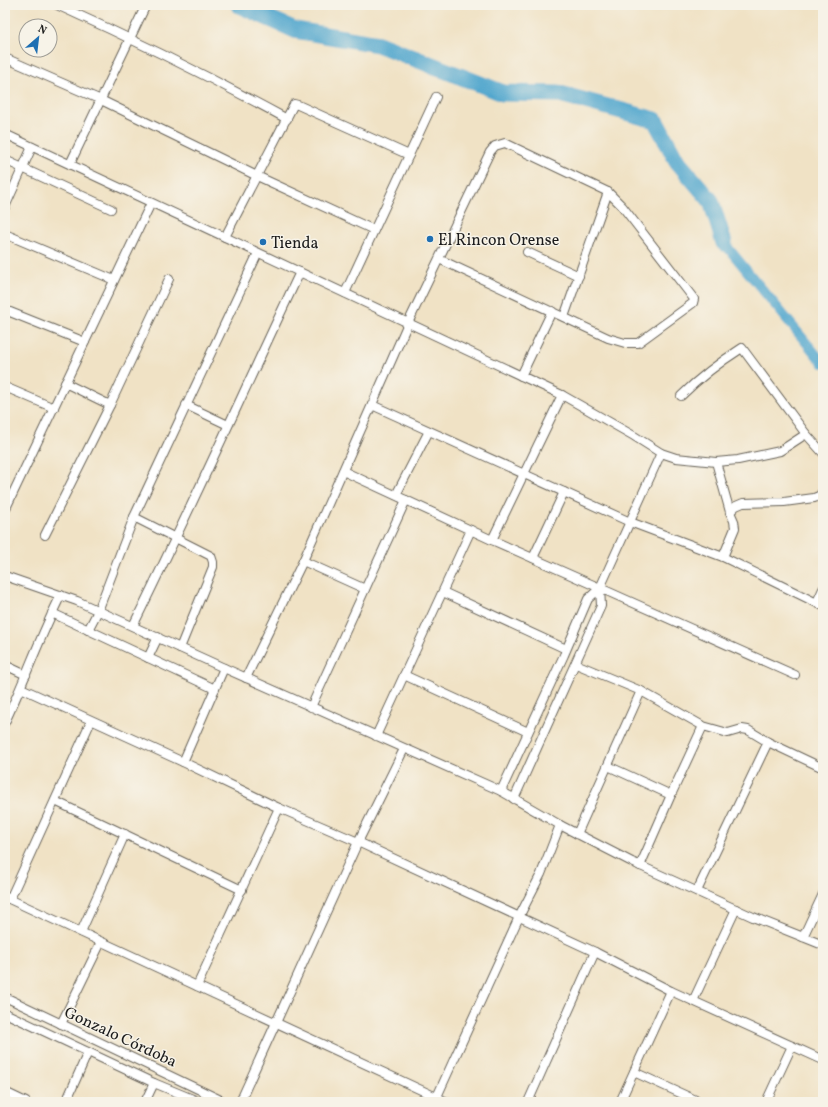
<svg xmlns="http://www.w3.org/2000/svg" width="828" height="1107" viewBox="0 0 828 1107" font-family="Vollkorn,serif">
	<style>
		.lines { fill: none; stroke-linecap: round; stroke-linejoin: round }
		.canal { stroke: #52a7ce; stroke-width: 10 }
		.river { stroke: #52a7ce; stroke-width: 17 }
		.minor-casing { stroke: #666157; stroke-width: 10 }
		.minor { stroke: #fff; stroke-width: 8 }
		.poi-dot { fill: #1f6fb2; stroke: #f7f3e8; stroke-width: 1.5 }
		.labels { text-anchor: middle; stroke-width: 3; stroke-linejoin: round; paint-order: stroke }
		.poi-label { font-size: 16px; fill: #1c1c1c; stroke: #f7f3e8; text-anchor: start }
		.street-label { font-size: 16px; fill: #1c1c1c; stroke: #f7f3e8 }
	</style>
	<rect width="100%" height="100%" fill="#f7f3e8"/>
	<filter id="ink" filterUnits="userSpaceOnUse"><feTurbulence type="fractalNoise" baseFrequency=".025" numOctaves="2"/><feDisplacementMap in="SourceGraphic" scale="8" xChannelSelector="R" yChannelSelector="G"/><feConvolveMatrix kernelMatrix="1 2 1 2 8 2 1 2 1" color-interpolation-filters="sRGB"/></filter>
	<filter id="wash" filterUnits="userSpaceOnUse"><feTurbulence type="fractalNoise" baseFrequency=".012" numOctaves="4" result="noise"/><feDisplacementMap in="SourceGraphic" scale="16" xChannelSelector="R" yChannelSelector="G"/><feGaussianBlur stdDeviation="0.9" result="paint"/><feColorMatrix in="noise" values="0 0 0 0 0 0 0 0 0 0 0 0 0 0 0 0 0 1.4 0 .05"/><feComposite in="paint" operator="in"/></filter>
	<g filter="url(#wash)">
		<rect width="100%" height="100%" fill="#f0e2c5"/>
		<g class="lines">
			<!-- canal -->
			<polyline class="canal" points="724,243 823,363"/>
			<!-- river -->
			<polyline class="river" points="239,5 295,30 378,44 503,93 560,94 655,120 677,161 711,201 724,243"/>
		</g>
	</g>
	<g filter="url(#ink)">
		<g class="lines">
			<!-- minor casing -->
			<g class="minor-casing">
				<g id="minor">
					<path d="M57,5C135,40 212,78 287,119"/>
					<polyline points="5,58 101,100 257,176 374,230"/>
					<polyline points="5,134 562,395 634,436 661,453 676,458 716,462 738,460 780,451 806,434"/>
					<polyline points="5,160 111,209"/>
					<polyline points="70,164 146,5"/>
					<polyline points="5,207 32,147"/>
					<polyline points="5,234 114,280"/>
					<polyline points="225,237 294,104 298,105 409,155"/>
					<polyline points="527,252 579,276"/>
					<polyline points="345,293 436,97"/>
					<polyline points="5,310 85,342"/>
					<polyline points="564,317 608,192"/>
					<polyline points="521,376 552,311"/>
					<polyline points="65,383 110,405"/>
					<polyline points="5,387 54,408"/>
					<path d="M681,396C699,378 720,362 742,348L806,434L823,453"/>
					<polyline points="186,405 228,425"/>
					<polyline points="372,405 630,522 723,557 823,606"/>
					<polyline points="716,462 730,512 734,521 735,528 723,557"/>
					<polyline points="343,471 492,540 562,395"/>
					<polyline points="396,495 429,431"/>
					<polyline points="5,510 151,203"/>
					<polyline points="730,512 736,506 743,503 784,502 814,498 819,496 823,491"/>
					<polyline points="134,517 211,556 213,562 213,567 180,648"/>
					<polyline points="45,535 110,405 169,279"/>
					<polyline points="492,540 600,588 661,453"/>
					<polyline points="533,558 564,492"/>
					<polyline points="303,561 365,589"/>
					<polyline points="5,576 77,601 224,668 501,791 560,825 632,862 753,917 823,945"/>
					<polyline points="600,588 795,675"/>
					<polyline points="443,592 566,649"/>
					<polyline points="817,602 823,589"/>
					<polyline points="52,613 215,689"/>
					<path d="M133,626C191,509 244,390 300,272"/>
					<polyline points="88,630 98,611 134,517 258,253"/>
					<polyline points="148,658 158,637"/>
					<polyline points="576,664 641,691 703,726 728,733 742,729 748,730 768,742 823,768"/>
					<polyline points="5,665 26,675"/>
					<polyline points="404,675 528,732"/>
					<polyline points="246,678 303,561 408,323 490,152 495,146 505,143 608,192 622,206 694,299 693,303 638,343 625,343 608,338 439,259"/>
					<polyline points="21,688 183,762 279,808 358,842 595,952 671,991 823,1060"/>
					<polyline points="311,707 406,500"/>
					<path d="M5,722C25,680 40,636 61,595"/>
					<polyline points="376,736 471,530"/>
					<polyline points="183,762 224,668"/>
					<polyline points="608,766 671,795"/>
					<polyline points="501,791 564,655 588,599 600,588 601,606 514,799"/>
					<polyline points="55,801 242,890"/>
					<polyline points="577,834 641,691"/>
					<polyline points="640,866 671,795 703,726"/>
					<polyline points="697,891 768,742"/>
					<polyline points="5,897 447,1102"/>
					<polyline points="10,899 91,721"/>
					<polyline points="81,932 125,834"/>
					<polyline points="803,937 823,894"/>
					<polyline points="197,986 279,808"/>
					<polyline points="5,997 225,1102"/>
					<polyline points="693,1001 736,909"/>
					<polyline points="5,1013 154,1083 200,1102"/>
					<polyline points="61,1024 101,942"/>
					<polyline points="634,1072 700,1102"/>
					<polyline points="5,1092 26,1102"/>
					<polyline points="435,1101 519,917 541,874 560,825"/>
					<polyline points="66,1102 88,1052"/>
					<polyline points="145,1102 154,1083"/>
					<polyline points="240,1102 358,842 404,749"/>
					<polyline points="528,1102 595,952"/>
					<polyline points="620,1102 671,991"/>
					<polyline points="766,1102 792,1046"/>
				</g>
			</g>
			<!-- minor -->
			<use href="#minor" class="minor"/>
		</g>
	</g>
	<!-- markers -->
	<g class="poi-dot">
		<circle cx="430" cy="239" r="4"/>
		<circle cx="263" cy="242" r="4"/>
	</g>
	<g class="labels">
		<!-- poi labels -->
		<g class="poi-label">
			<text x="438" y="245">El Rincon Orense</text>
			<text x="271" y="248">Tienda</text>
		</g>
		<!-- street labels -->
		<g class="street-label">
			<text transform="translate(121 1036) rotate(25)" y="6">Gonzalo Córdoba</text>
		</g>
	</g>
	<!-- margin -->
	<rect width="828" height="1107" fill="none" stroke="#f7f3e8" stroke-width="20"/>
	<!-- north arrow -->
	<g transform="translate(38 38) rotate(28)"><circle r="19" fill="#f7f3e8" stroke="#9f9d96"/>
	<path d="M0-3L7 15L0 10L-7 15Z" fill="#1f6fb2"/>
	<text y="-6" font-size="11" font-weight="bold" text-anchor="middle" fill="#1c1c1c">N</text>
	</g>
</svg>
